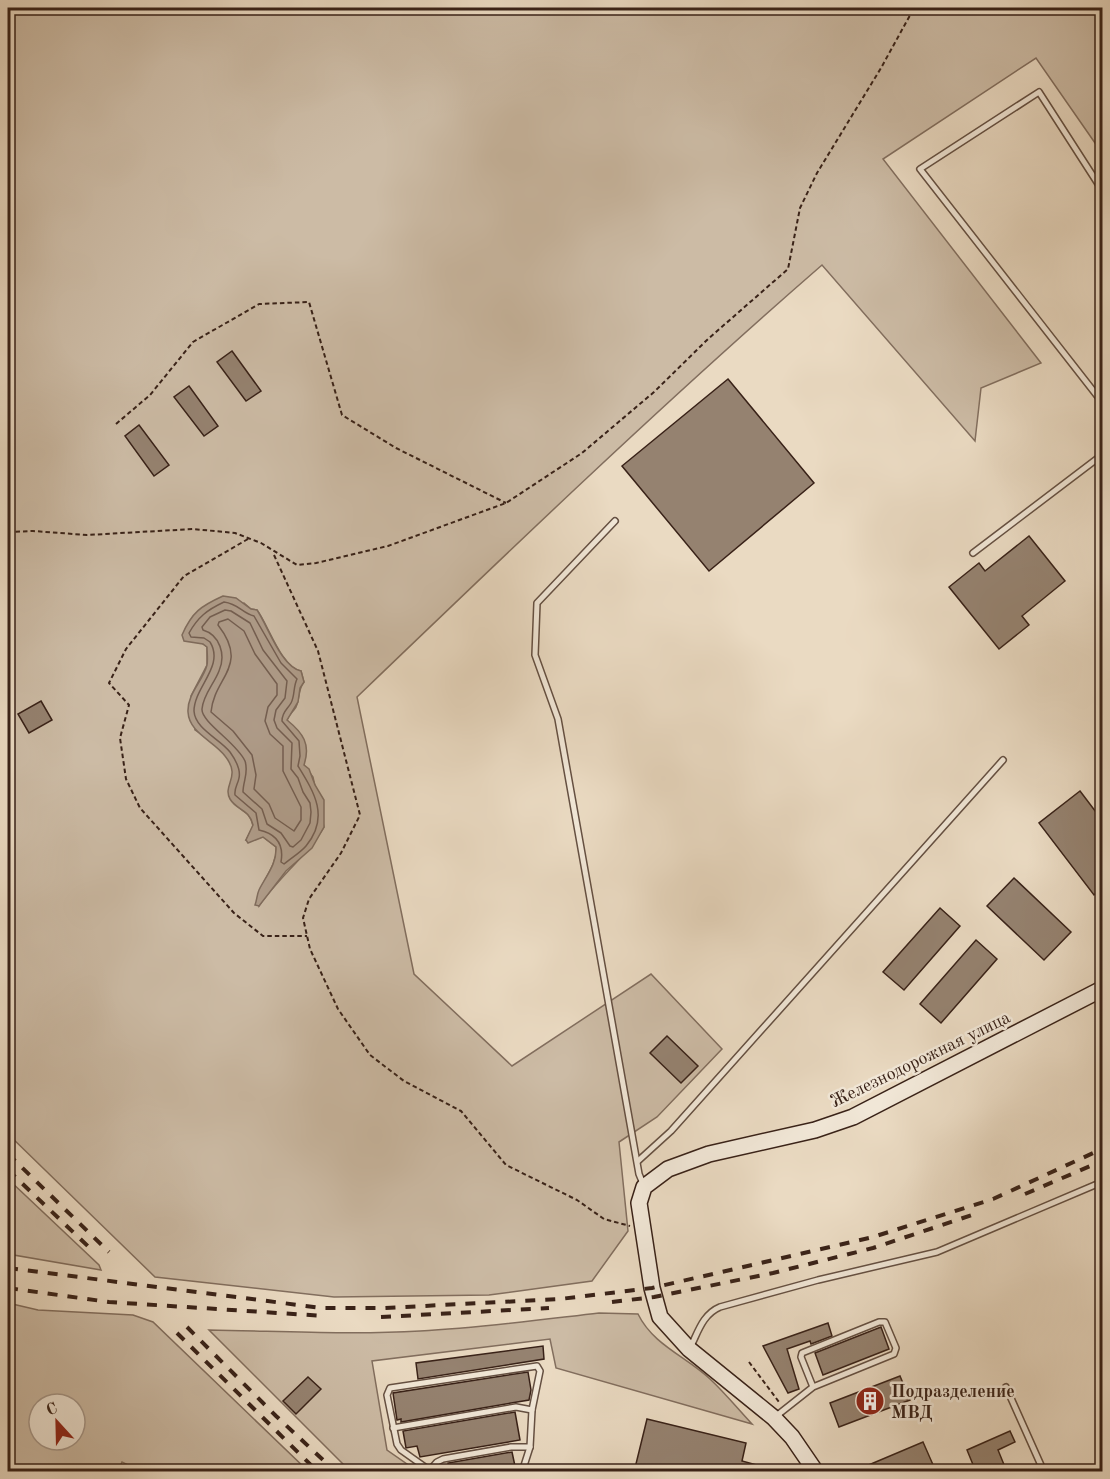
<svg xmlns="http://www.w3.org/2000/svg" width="1110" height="1479" viewBox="0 0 1110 1479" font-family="'Old Standard TT',serif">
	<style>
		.green { fill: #ccbba5; stroke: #826e5e; stroke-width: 1.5; fill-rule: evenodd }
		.water { fill: #ae9b88; stroke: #7f6b5b; stroke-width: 1.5 }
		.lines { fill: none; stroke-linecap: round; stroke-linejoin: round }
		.shore { stroke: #745e50; stroke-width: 1.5 }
		.building { fill: #958270; stroke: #392218; stroke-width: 1.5 }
		.lane-casing { stroke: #655042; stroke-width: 8 }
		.secondary-casing { stroke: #392218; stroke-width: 18 }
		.path { stroke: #392218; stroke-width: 2; stroke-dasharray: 4.5 3; stroke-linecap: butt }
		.lane { stroke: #f1e7d7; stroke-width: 5 }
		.secondary { stroke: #f1e7d7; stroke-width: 15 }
		.rail { stroke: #392218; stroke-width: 4; stroke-dasharray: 10 10; stroke-linecap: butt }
		.labels { text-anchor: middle; stroke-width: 5; stroke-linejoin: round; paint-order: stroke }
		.street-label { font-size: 18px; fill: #392218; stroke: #f1e7d7 }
		.poi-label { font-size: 18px; font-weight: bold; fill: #392218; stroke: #f1e7d7; text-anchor: start }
	</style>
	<rect width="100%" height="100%" fill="#eadac2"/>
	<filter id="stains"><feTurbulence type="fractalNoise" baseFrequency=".00333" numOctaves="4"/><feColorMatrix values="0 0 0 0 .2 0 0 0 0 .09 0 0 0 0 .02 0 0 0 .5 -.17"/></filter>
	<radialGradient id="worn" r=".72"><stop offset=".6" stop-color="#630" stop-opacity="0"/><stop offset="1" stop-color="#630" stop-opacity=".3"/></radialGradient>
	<!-- green -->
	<g class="green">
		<path d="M8,8H1101L1102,11V153L1036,58L883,159L1041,363L981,388L975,441L822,265C662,404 510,550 357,697L414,974L512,1066L651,974L722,1049L657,1117L619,1142L628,1231L592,1281L489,1295L334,1297L155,1277L8,1134ZM244,603L251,609L257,610C269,626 281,667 301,671L304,682C298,689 300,698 296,707C293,712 289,714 287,720L306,748L304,765L313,777L324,827C306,857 279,877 259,906C255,884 278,869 276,847L263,837L246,840L253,826C249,809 241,813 236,804C231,795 232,785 233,776C237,759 207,738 195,730L191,696L207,665V647L203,644Z"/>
		<polygon points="8,1179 99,1265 101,1270 8,1254"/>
		<path d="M8,1303L38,1310L133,1315L153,1322L308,1471L142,1472L122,1462L118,1471H8ZM39,1404H75V1440H39Z"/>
		<path d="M599,1313L638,1314C653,1345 687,1357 710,1379C725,1393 738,1409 752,1424L556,1368L550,1339L372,1361L387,1450L417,1471H350L209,1330C279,1331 350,1335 420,1331C480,1328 539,1320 599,1313Z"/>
	</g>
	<!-- water -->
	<path class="water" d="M223,596L236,598L251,609L257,610C268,626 281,667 301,671L304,682L300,688L298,702L287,720C303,733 311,744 304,765L309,769L315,785L324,800V827L312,848L286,871L259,906L255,905C257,900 257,894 259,890C266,876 277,864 276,847L263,837L248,843L246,840L253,825C249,808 237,811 230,799C222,785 242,777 225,756C214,741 189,733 188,712C187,694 203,681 207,665C208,660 207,652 207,647L203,644L184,641L182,635C192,612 201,606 223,596Z"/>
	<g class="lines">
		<!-- shore -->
		<g class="shore">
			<path d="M224,602C239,604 242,613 254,616L281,663L297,679C293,687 295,696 291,703C287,710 282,712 282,721L299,741L300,756L298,766C314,792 330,817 306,846C300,853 291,858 284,864L281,862C284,845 277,834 259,830L256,813L235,795C234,788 238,784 239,778C241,769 235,759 230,752C220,739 195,729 194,711C194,687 225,666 210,642L204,638L191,637L189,633C198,617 207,610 224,602Z"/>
			<path d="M225,610L231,611L250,623L263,650L287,681L285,698L276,710L274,720L277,728L292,743L291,769L298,778L303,792L310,803L311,812L310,823L301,840L293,847L290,846L281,833L267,824L262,809L243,792C243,781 249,773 245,761C237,743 201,722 202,709C203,695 214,684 219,671C226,655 220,635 203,630L202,627L210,617Z"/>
			<path d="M228,619L244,631L255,654L277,684V695L268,707L265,721L270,734L283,746V771L301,807V820L294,831L275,818L269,804L254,789L256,775L252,755L233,731L211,712C214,677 250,666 218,625L219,622Z"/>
		</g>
	</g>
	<!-- building -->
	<g class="building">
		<polygon points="232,351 261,391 246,401 217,362"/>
		<polygon points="728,379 814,483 709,571 622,466"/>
		<polygon points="189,386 218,426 204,436 174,397"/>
		<polygon points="139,425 169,465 154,476 125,436"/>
		<polygon points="1029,536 1065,581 1022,616 1029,625 999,649 949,587 979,563 985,571"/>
		<polygon points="41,701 52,720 29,733 18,714"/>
		<polygon points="1080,791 1102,820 1102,888 1094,895 1039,823"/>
		<polygon points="1014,878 1071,932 1044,960 987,906"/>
		<polygon points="940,908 960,926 904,990 883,972"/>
		<polygon points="976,940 997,959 941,1023 920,1004"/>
		<polygon points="667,1036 698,1066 681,1083 650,1053"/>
		<polygon points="828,1323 832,1336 811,1344 810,1341 787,1349 799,1389 788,1393 763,1346"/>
		<polygon points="881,1327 889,1349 823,1375 815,1353"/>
		<polygon points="543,1346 544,1359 418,1379 416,1363"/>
		<polygon points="528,1372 531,1390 529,1400 401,1422 401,1419 397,1420 393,1393"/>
		<polygon points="900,1376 910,1400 839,1427 830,1403"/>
		<polygon points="308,1377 321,1389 296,1414 283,1401"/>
		<polygon points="515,1412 520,1440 420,1457 417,1446 406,1448 403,1431"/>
		<polygon points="647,1419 746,1443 742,1461 768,1468 767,1472 634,1472"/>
		<polygon points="1010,1431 1015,1442 998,1450 1007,1472 976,1472 967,1450"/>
		<polygon points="923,1442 934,1467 922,1472 852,1472"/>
		<polygon points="512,1452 515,1466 513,1472 450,1472 448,1463"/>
	</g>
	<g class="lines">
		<!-- lane casing -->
		<g class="lane-casing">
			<g id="lane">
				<polyline points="1102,190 1039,92 920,169 1102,402"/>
				<polyline points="615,521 537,603 535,655 558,719 639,1174 644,1186"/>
				<polyline points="973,553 1102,455"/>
				<polyline points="638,1161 671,1131 1003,760"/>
				<path d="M691,1346C698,1332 703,1314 720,1307L818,1280L937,1252L1102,1182"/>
				<polyline points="1006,1387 1044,1472"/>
				<polyline points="775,1417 813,1387 894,1354 896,1348 885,1322 879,1322 802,1353 801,1357 813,1387"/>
				<polyline points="393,1428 516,1407 532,1410"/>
				<polyline points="430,1470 437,1462 443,1459 511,1447 530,1447"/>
				<polyline points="432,1472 401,1450 397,1444 387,1395 390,1388 537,1366 540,1371 532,1410 530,1447 522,1472"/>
			</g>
		</g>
		<!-- secondary casing -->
		<g class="secondary-casing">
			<polyline id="secondary" points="816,1472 792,1437 774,1418 689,1349 660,1317 652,1288 639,1203 644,1187 668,1169 709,1154 815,1130 853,1117 1102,989"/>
		</g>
		<!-- path -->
		<g class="path">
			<polyline points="116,424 150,395 193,342 259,304 309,302 342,415 396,448 506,503"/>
			<polyline points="8,532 33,531 87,535 193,529 235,533 261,543 297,565 316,563 388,546 506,503 582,453 654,392 708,339 788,269 800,208 817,173 881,68 914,8"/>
			<polyline points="248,539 184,576 126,649 109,683 129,705 120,738 126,779 140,808 234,913 263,936 307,936"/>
			<polyline points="274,555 318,651 360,815 341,853 309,899 303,918 310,949 338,1009 370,1055 404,1081 461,1111 506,1165 577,1200 604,1219 630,1226"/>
			<polyline points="749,1362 779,1402"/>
		</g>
		<!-- lane -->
		<use href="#lane" class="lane"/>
		<!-- secondary -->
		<use href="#secondary" class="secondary"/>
		<!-- rail -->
		<g class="rail">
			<polyline points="8,1154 109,1252"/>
			<polyline points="8,1170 93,1251"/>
			<polyline points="1025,1194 1102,1161"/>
			<polyline points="8,1268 322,1308 384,1308 560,1299 652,1288 873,1237 993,1199 1102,1149"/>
			<polyline points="8,1288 109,1302 324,1316"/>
			<polyline points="612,1302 654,1297 773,1273 873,1248 972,1215"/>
			<polyline points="381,1317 549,1308"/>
			<polyline points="187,1327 276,1416 336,1472"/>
			<polyline points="177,1333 318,1472"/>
		</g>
	</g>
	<!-- icons -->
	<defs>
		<g id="building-disc" transform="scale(1.5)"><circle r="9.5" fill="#8f2418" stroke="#f1e7d7"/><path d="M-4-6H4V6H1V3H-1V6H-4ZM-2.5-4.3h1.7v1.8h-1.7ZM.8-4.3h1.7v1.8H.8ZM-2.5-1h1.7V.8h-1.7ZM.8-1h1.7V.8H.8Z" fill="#fff"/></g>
	</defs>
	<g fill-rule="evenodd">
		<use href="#building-disc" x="870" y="1401"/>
	</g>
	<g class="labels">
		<!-- street labels -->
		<g class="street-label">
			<text transform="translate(920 1059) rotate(-26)" y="6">Железнодорожная улица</text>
		</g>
		<!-- poi labels -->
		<g class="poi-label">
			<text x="891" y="1397">Подразделение<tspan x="891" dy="21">МВД</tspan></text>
		</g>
	</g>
	<!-- margin -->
	<rect width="1110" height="1479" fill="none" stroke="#eadac2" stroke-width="30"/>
	<rect x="9" y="9" width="1092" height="1461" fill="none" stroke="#392218" stroke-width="3"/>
	<rect x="15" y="15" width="1080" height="1449" fill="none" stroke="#392218" stroke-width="1.5"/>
	<!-- north arrow -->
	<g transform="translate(57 1422) rotate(338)"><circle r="28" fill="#f1e7d7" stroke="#a7988b" stroke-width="1.5"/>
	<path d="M0-4.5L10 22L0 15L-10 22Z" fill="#8f2418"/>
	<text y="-9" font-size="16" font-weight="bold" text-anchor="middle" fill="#392218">С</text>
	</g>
	<rect width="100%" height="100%" filter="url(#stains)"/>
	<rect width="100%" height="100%" fill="url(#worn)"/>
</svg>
